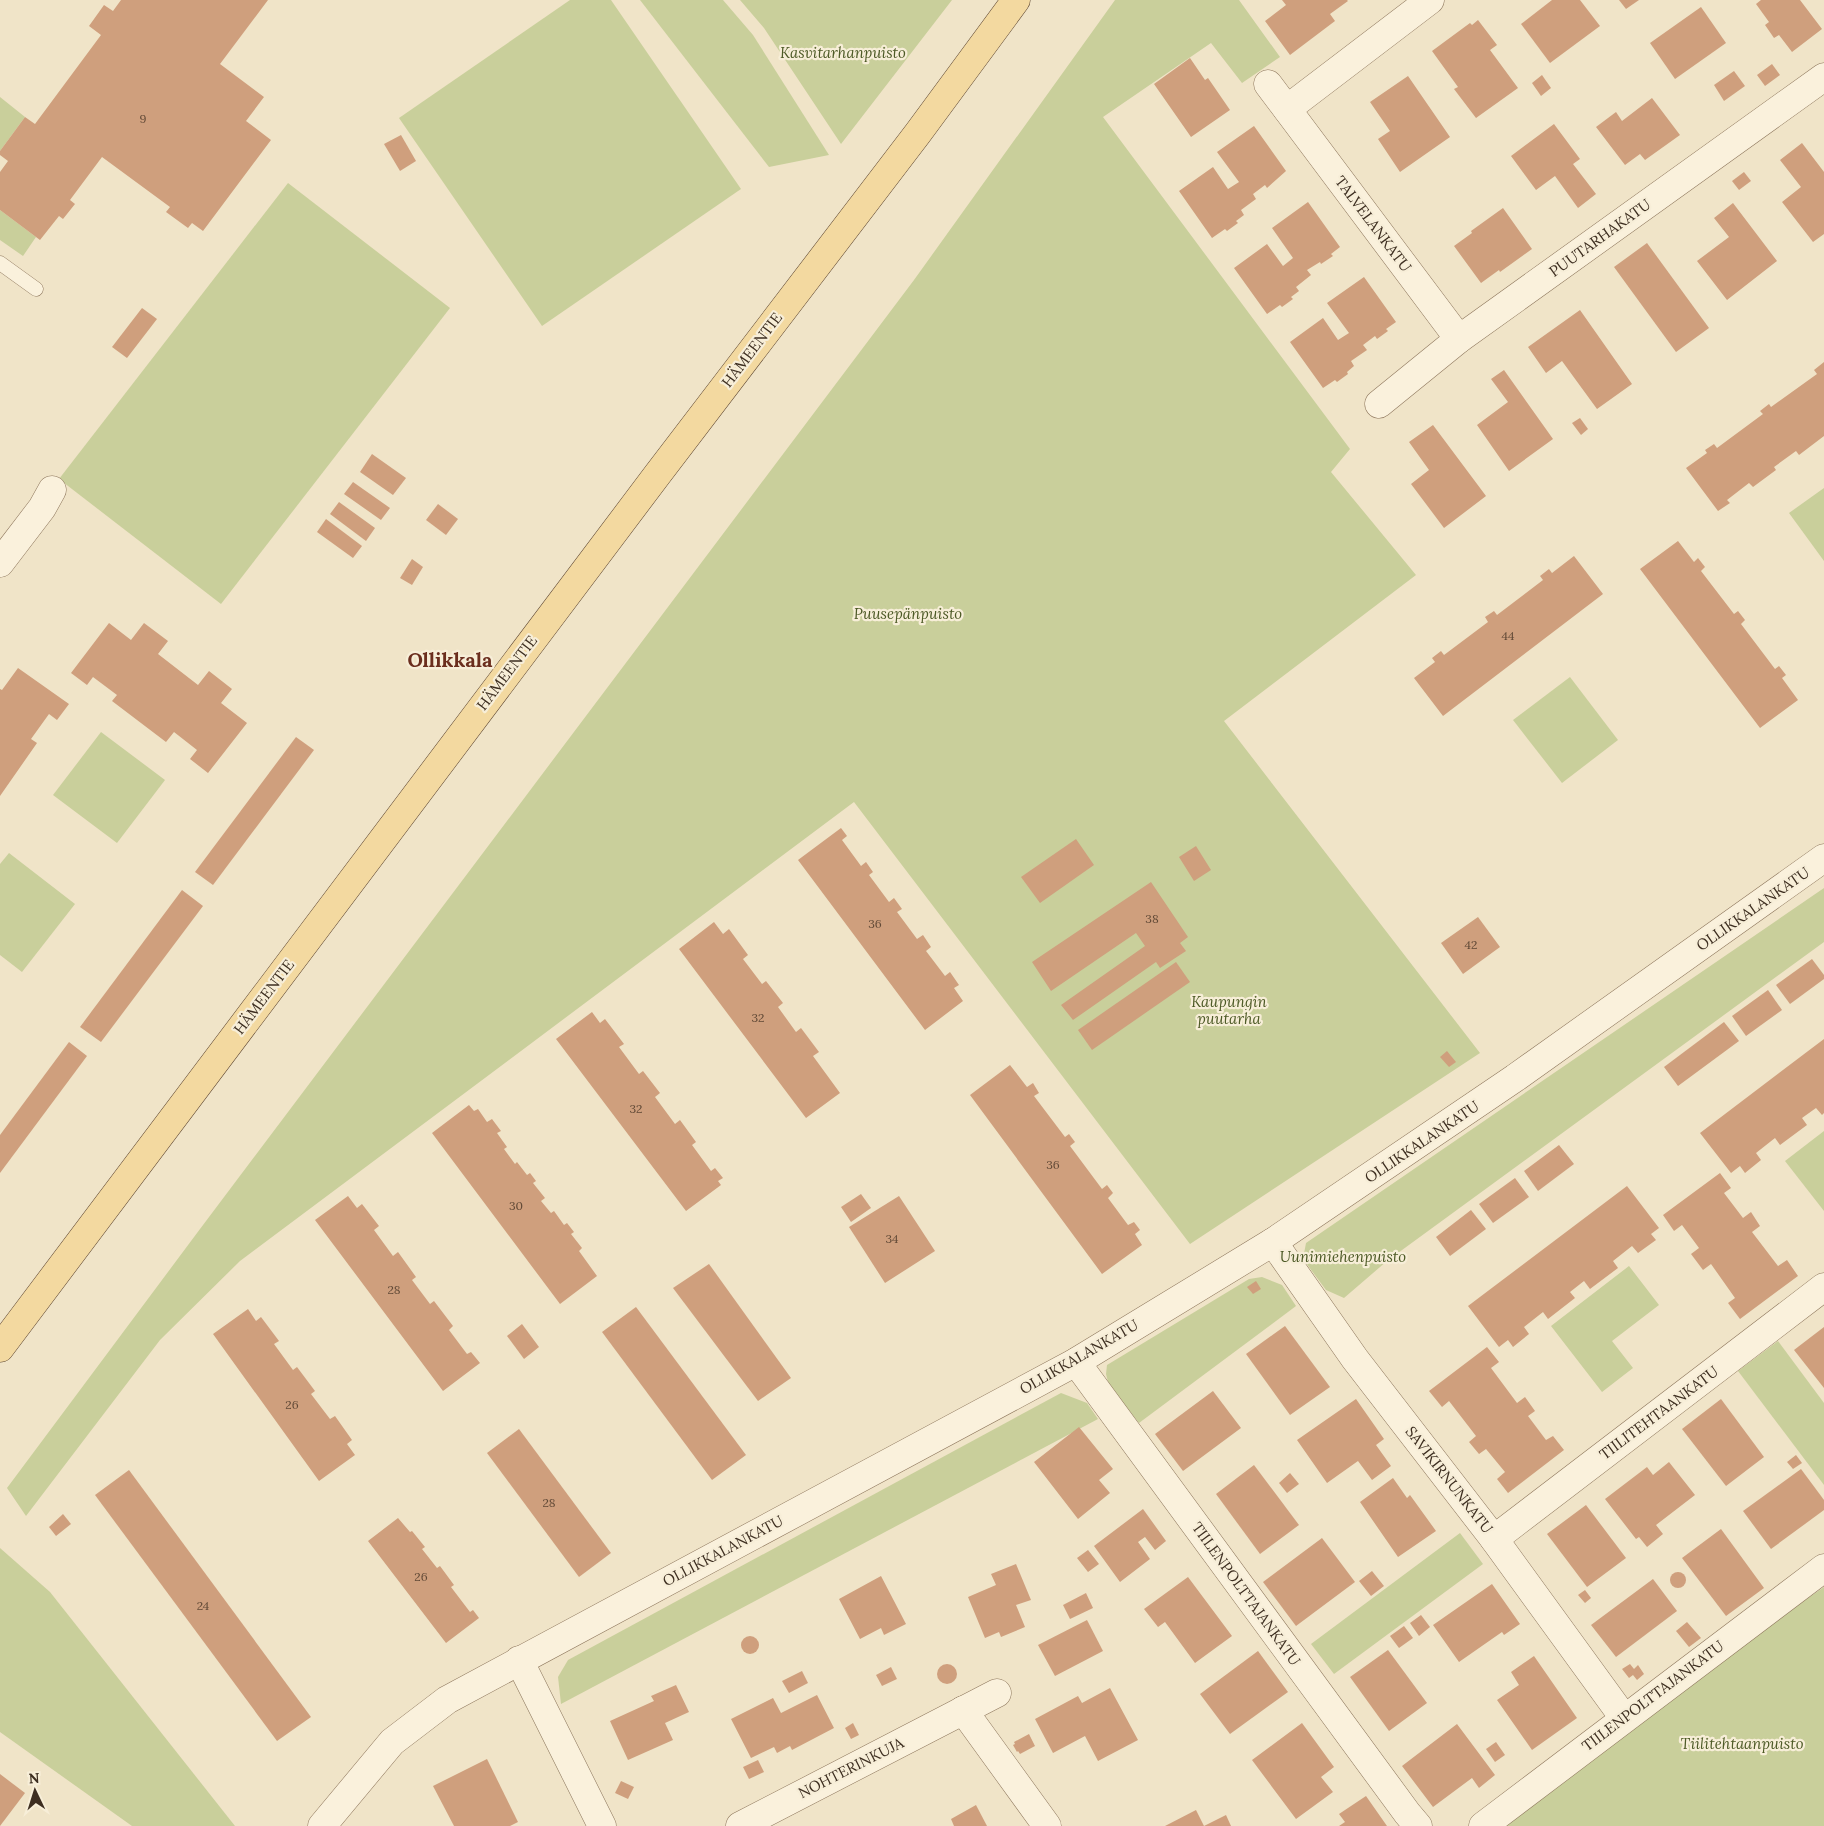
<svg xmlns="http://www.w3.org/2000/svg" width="1824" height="1826" viewBox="0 0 1824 1826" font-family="Lora,serif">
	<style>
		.green { fill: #c9cf9b }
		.building { fill: #cf9f7d }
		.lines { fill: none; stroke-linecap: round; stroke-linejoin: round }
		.service-casing { stroke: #8d765c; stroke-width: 15 }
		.minor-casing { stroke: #8d765c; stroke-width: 29 }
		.primary-casing { stroke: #5b4430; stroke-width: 29 }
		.service { stroke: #faf1dc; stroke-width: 14 }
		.minor { stroke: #faf1dc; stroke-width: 28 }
		.primary { stroke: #f3d9a0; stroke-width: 28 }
		.labels { text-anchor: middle; stroke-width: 4.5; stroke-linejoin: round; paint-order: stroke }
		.number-label { font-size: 12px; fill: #624a37 }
		.park-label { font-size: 15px; font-style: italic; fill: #4d5a26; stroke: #f7eed8 }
		.street-label { font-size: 15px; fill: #3d2e20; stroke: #f7eed8 }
		.district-label { font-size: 20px; font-weight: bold; fill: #6b2e1e; stroke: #f7eed8 }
	</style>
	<rect width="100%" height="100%" fill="#f0e4c8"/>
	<!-- green -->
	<g class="green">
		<polygon points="570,0 611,0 741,189 542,326 399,118"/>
		<polygon points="640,0 723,0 753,35 829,155 769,167"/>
		<polygon points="740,0 952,0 841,144 764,28"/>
		<polygon points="1115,0 1239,0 1280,57 1242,83 1211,43 1103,117 1350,449 1331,472 1416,575 1224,721 1480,1053 1190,1244 854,802 240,1261 160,1340 26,1516 7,1488 200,1229 914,280"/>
		<polygon points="0,97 25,117 0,151"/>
		<polygon points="288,183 450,308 221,604 59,479"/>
		<polygon points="0,210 36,237 23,256 0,240"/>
		<polygon points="1824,488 1824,561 1789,513"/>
		<polygon points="1570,677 1618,740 1562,783 1513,720"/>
		<polygon points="101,732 165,780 117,843 53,795"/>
		<polygon points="9,853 75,904 22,972 0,955 0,864"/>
		<polygon points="1824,888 1824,942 1387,1261 1344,1298 1326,1290 1303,1259 1306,1243"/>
		<polygon points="1824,1131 1824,1211 1785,1161"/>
		<polygon points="1629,1266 1659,1305 1612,1341 1633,1368 1602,1392 1551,1326"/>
		<polygon points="1262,1277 1282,1285 1296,1306 1139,1423 1109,1386 1106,1374 1107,1365 1249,1279"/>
		<polygon points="1778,1341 1824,1403 1824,1485 1738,1371"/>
		<polygon points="1061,1393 1087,1403 1098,1419 561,1704 558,1677 568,1660"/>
		<polygon points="1460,1533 1483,1564 1334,1674 1311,1644"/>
		<polygon points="0,1548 50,1592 235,1826 132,1826 0,1732"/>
		<polygon points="1824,1587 1824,1826 1479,1826"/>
	</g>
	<!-- building -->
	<g class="building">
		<polygon points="121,0 268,0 220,64 264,97 246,121 271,140 203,231 192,223 188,228 166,212 170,207 102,157 70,200 75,204 63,219 59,216 40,240 0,210 0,172 8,161 0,155 0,151 25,117 35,124 101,35 89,26 104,5 113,11"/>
		<polygon points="1282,0 1347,0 1348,1 1330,14 1335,21 1290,55 1265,21 1286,5"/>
		<polygon points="1552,0 1580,0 1600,26 1550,63 1521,24"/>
		<polygon points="1619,0 1639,0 1626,9"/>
		<polygon points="1761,0 1800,0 1822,29 1792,52 1779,35 1774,38 1765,25 1769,22 1756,4"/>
		<polygon points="1701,7 1726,43 1675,79 1650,43"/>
		<polygon points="1478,20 1497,45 1490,50 1518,88 1476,118 1454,89 1458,87 1432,51 1470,23 1472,25"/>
		<polygon points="1190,58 1205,80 1208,78 1230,110 1191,137 1154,84"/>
		<polygon points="1772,64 1780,75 1765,86 1757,75"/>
		<polygon points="1734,71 1745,86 1724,101 1714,85"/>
		<polygon points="1542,75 1551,88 1541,96 1532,83"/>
		<polygon points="1408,76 1450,137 1400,172 1378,139 1390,131 1370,102"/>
		<polygon points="1652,98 1680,135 1645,160 1640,154 1625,165 1596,127 1616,112 1622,121"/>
		<polygon points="1554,124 1580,159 1573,164 1596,194 1578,208 1555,176 1536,190 1511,156"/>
		<polygon points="1254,126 1286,171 1267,188 1265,185 1253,194 1256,199 1241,210 1244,215 1236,221 1238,223 1227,231 1225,229 1212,238 1179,191 1213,167 1228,189 1239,182 1217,152"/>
		<polygon points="401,135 416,161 400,171 384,144"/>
		<polygon points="1802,143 1824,172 1824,234 1813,242 1782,202 1801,187 1780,160"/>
		<polygon points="1744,172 1751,181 1739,190 1732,181"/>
		<polygon points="1308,202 1340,247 1331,254 1333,256 1321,264 1320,262 1307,270 1311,275 1296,287 1299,291 1291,297 1293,299 1282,307 1280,305 1267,314 1234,268 1267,244 1283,266 1293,258 1272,228"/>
		<polygon points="1733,203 1777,261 1727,300 1697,261 1729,237 1714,218"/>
		<polygon points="1503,208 1532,249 1500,272 1499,270 1481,283 1454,246 1472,233 1471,231"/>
		<polygon points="1647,243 1709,328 1676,352 1614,267"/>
		<polygon points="1364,277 1396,322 1386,329 1388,331 1377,339 1375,336 1363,345 1367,350 1351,361 1354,366 1347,372 1348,374 1337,382 1335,380 1323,388 1290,342 1323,318 1338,340 1349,333 1327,303"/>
		<polygon points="142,308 157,319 127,358 112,347"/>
		<polygon points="1580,310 1632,384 1597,409 1562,361 1546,373 1528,347"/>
		<polygon points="1824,362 1824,436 1799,455 1796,451 1774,467 1776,470 1753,487 1749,483 1727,500 1730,503 1718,511 1686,468 1707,453 1705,450 1714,444 1717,448 1763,414 1760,411 1769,404 1771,407 1817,374 1814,370"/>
		<polygon points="1504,370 1553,439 1509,471 1477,425 1508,402 1491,379"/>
		<polygon points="1580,418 1588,429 1581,435 1572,423"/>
		<polygon points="1433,425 1486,496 1444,528 1411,484 1429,470 1409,442"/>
		<polygon points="372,454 406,478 393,495 360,472"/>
		<polygon points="353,482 390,508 381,520 344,494"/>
		<polygon points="339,502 375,528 366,541 330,514"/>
		<polygon points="438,504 458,519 446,535 426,520"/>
		<polygon points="326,519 362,546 353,558 317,532"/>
		<polygon points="1678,541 1694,562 1698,558 1705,567 1701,571 1734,614 1738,611 1745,620 1741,624 1775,669 1779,666 1786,675 1782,678 1798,700 1760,728 1640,569"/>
		<polygon points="1574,556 1603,594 1443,716 1414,678 1435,662 1432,658 1441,651 1444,655 1488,622 1485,617 1494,611 1497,615 1543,580 1540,576 1549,569 1552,573"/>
		<polygon points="412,559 423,567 412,585 400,578"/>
		<polygon points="109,623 131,640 144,623 168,641 158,654 198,685 209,671 232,689 221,703 247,723 208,773 190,759 197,750 174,732 166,742 112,701 117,695 93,677 87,685 71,673"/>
		<polygon points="18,668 69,704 57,720 49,714 31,739 37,743 0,796 0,689 2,690"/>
		<polygon points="296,737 314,750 213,885 195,872"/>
		<polygon points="841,828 847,836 842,840 861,866 866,862 873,872 869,875 889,902 894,898 902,909 897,912 917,939 923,935 931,947 926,951 945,976 950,972 959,985 954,988 963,1001 925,1030 798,860"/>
		<polygon points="1076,839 1094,865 1040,903 1021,877"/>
		<polygon points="1196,846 1211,870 1194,881 1179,857"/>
		<polygon points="1151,882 1188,937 1180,943 1186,951 1160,968 1156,962 1073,1020 1061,1005 1145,946 1136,933 1051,991 1032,962"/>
		<polygon points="182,890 203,906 101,1042 80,1027"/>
		<polygon points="1478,917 1500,947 1463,974 1441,943"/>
		<polygon points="714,922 723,934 729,929 748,955 743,959 762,984 766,981 783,1003 778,1007 796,1032 801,1028 819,1052 813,1056 840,1093 806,1118 679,949"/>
		<polygon points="1812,959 1824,975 1824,979 1790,1004 1776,985"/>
		<polygon points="1176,962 1190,982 1092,1050 1078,1030"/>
		<polygon points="1768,990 1782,1010 1746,1036 1732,1016"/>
		<polygon points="592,1012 600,1023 605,1019 624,1044 619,1047 639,1074 643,1071 660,1093 655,1097 675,1124 680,1120 696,1142 692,1145 711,1171 715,1168 723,1178 718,1181 721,1185 686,1211 556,1039"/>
		<polygon points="1724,1022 1739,1041 1678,1086 1664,1067"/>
		<polygon points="1824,1039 1824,1113 1822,1115 1816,1108 1802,1118 1807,1125 1780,1145 1775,1138 1756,1153 1761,1160 1745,1173 1740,1166 1731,1173 1700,1133"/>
		<polygon points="69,1042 87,1056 0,1173 0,1135"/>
		<polygon points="1447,1051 1456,1062 1449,1067 1440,1057"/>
		<polygon points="1010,1065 1027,1087 1033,1083 1039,1093 1034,1096 1065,1137 1069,1134 1075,1142 1070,1146 1102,1189 1107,1185 1113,1193 1108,1198 1128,1225 1134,1222 1140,1230 1135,1234 1142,1245 1102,1274 970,1095"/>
		<polygon points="469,1105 474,1111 478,1109 487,1122 492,1119 501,1131 497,1133 507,1147 504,1149 515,1164 517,1162 527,1175 530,1173 536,1181 533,1183 545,1198 541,1201 551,1213 554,1211 564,1225 567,1223 574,1232 571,1234 582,1248 579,1251 597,1276 560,1304 432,1133"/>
		<polygon points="1559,1145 1574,1164 1538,1191 1524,1171"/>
		<polygon points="1720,1173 1731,1188 1724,1193 1743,1218 1751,1212 1760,1226 1752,1232 1778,1266 1787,1260 1798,1276 1740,1319 1728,1303 1735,1298 1711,1264 1703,1270 1691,1254 1699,1248 1682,1225 1674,1231 1663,1215"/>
		<polygon points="1515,1178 1529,1197 1493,1223 1479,1204"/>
		<polygon points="1627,1186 1659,1228 1651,1234 1656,1240 1638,1253 1632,1246 1613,1261 1618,1268 1590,1289 1584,1281 1570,1292 1575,1298 1548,1319 1543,1312 1524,1327 1529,1334 1513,1347 1508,1340 1499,1347 1468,1306"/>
		<polygon points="861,1194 871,1208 851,1222 841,1207"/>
		<polygon points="348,1196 357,1208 362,1204 379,1226 374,1230 393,1256 398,1252 416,1277 412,1280 430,1304 434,1301 453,1326 449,1330 467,1354 471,1352 480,1363 443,1391 315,1220"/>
		<polygon points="899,1196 935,1251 885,1283 849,1227"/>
		<polygon points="1471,1210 1486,1229 1450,1256 1436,1237"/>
		<polygon points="709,1264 791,1378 758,1401 673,1288"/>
		<polygon points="1256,1281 1261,1289 1253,1294 1247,1287"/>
		<polygon points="636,1307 746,1455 712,1480 602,1332"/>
		<polygon points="248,1309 256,1321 261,1317 279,1341 274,1344 293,1370 297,1367 315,1391 311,1394 330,1419 335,1416 352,1440 347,1444 355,1455 319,1481 213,1334"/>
		<polygon points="522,1324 539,1347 524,1359 507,1336"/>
		<polygon points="1285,1326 1330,1387 1290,1415 1246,1354"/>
		<polygon points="1824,1327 1824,1388 1794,1350"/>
		<polygon points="1487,1347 1499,1362 1491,1368 1517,1403 1525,1397 1535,1411 1528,1416 1546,1440 1553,1436 1564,1450 1508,1493 1497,1479 1505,1472 1486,1449 1479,1454 1469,1442 1476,1436 1449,1401 1442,1407 1429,1391"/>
		<polygon points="1213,1391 1241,1428 1183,1471 1155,1434"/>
		<polygon points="1356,1399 1384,1439 1376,1445 1391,1466 1372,1480 1358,1461 1327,1483 1297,1440"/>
		<polygon points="1721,1399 1764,1457 1726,1486 1682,1429"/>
		<polygon points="1079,1427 1113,1469 1099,1480 1110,1493 1078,1519 1034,1462"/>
		<polygon points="519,1429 611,1553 579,1577 487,1453"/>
		<polygon points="1796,1455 1802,1463 1793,1469 1787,1462"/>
		<polygon points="1669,1462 1695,1495 1656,1525 1663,1534 1647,1547 1639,1537 1636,1539 1605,1499 1647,1467 1653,1475"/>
		<polygon points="1254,1465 1299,1525 1260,1554 1216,1494"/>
		<polygon points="1801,1469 1824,1500 1824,1510 1771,1549 1743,1511"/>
		<polygon points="129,1470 311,1717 277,1741 95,1495"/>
		<polygon points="1290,1473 1299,1484 1287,1493 1279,1483"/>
		<polygon points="1393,1478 1407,1498 1410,1495 1436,1531 1398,1557 1360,1502"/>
		<polygon points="1586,1505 1626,1558 1587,1587 1547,1534"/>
		<polygon points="1143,1509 1166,1541 1155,1550 1145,1537 1138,1542 1150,1559 1120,1582 1094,1546"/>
		<polygon points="63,1514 71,1524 56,1536 49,1527"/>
		<polygon points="398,1518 410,1532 412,1531 425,1547 422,1549 437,1568 440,1566 454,1585 451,1587 470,1612 473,1610 479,1618 446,1643 368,1541"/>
		<polygon points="1721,1529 1764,1588 1726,1616 1682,1558"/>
		<polygon points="1322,1538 1355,1582 1296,1626 1263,1582"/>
		<polygon points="1088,1550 1099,1564 1088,1572 1077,1558"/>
		<polygon points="1016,1564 1031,1600 1016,1605 1025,1627 1001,1637 999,1632 985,1638 968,1597 996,1585 991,1574"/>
		<polygon points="1372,1571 1384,1586 1371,1596 1359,1581"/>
		<circle cx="1678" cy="1580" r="8"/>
		<polygon points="881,1576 906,1624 884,1635 881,1628 860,1639 839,1599"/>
		<polygon points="1188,1577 1232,1636 1195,1663 1165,1622 1158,1627 1144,1609"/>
		<polygon points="1653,1579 1677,1611 1616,1657 1591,1625"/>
		<polygon points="1492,1584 1520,1624 1504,1635 1502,1632 1459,1662 1433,1625"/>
		<polygon points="1585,1590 1591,1598 1585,1603 1578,1595"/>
		<polygon points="1086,1593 1093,1608 1070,1619 1063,1605"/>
		<polygon points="1421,1615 1430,1627 1419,1636 1410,1623"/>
		<polygon points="1087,1620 1103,1651 1055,1676 1038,1645"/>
		<polygon points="1687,1622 1701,1638 1689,1647 1676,1631"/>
		<polygon points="1404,1626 1413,1638 1399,1648 1390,1636"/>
		<circle cx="750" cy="1645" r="9"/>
		<polygon points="1388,1650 1427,1703 1389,1731 1350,1677"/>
		<polygon points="1258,1651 1288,1692 1230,1734 1200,1694"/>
		<polygon points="1534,1656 1577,1718 1532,1750 1497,1700 1519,1685 1511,1672"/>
		<polygon points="1630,1664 1634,1669 1638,1665 1644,1674 1637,1680 1633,1675 1629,1678 1622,1669"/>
		<circle cx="947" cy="1674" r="10"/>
		<polygon points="891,1667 897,1679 882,1686 876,1675"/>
		<polygon points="802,1671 808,1683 789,1693 782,1681"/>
		<polygon points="676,1685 689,1712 665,1723 673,1740 628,1760 610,1721 654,1701 651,1696"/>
		<polygon points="1110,1688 1138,1740 1098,1761 1085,1736 1053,1753 1035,1719 1078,1696 1082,1703"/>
		<polygon points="817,1695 834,1728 792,1750 790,1746 777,1753 774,1747 751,1758 731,1719 773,1698 781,1713"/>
		<polygon points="853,1723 859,1735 851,1739 845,1728"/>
		<polygon points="1302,1723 1334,1767 1321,1777 1333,1792 1296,1819 1252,1760"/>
		<polygon points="1457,1724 1495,1775 1479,1788 1472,1778 1433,1807 1402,1766"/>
		<polygon points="1029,1734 1035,1746 1020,1754 1018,1751 1017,1752 1013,1745 1015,1744 1014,1742"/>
		<polygon points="1496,1742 1505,1755 1495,1762 1486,1749"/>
		<polygon points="487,1759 518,1822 510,1826 454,1826 433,1786"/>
		<polygon points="758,1760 764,1772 749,1779 743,1767"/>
		<polygon points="0,1774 25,1793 0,1826"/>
		<polygon points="621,1781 634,1787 628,1799 615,1793"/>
		<polygon points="1366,1796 1387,1826 1339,1826 1345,1822 1339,1814"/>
		<polygon points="976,1805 987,1826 954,1826 951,1819"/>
		<polygon points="1196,1810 1204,1826 1165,1826"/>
		<polygon points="1226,1815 1231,1826 1204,1826"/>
	</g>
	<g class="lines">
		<!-- service casing -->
		<g class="service-casing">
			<polyline id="service" points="0,263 36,289"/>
		</g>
		<!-- minor casing -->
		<g class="minor-casing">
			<g id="minor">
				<polyline points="1268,84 1459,339"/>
				<polyline points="1287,109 1430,0"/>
				<polyline points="1379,404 1459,339 1824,77"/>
				<polyline points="0,563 42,508 52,490"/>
				<polyline points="1273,1242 1355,1359 1494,1539 1624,1718"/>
				<polyline points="1076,1362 1407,1813 1418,1826"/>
				<polyline points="1494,1539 1824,1287"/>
				<polyline points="519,1660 602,1826"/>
				<polyline points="963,1710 1047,1826"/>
				<polyline points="322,1826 392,1742 447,1700 1076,1362 1273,1242 1515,1078 1824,858"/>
				<polyline points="740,1826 997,1693"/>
				<polyline points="1483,1826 1824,1568"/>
			</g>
		</g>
		<!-- primary casing -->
		<g class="primary-casing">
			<polyline id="primary" points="0,1348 657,475 918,133 1016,0"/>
		</g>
		<!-- service -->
		<use href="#service" class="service"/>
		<!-- minor -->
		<use href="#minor" class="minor"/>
		<!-- primary -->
		<use href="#primary" class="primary"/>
	</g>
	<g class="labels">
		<!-- number labels -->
		<g class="number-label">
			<text x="143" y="123">9</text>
			<text x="1508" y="640">44</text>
			<text x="1152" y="923">38</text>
			<text x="875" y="928">36</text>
			<text x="1471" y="949">42</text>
			<text x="758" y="1022">32</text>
			<text x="636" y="1113">32</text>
			<text x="1053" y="1169">36</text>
			<text x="516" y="1210">30</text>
			<text x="892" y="1243">34</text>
			<text x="394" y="1294">28</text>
			<text x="292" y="1409">26</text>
			<text x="549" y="1507">28</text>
			<text x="421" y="1581">26</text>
			<text x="203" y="1610">24</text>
		</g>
		<!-- park labels -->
		<g class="park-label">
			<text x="843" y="58">Kasvitarhanpuisto</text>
			<text x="908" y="619">Puusepänpuisto</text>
			<text x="1229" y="1007">Kaupungin<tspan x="1229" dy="17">puutarha</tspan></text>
			<text x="1343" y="1262">Uunimiehenpuisto</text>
			<text x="1742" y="1749">Tiilitehtaanpuisto</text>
		</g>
		<!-- street labels -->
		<g class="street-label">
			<text transform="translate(1373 224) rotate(53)" y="5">TALVELANKATU</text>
			<text transform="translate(1600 238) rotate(-36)" y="5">PUUTARHAKATU</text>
			<text transform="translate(752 350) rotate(-53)" y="5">HÄMEENTIE</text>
			<text transform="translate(507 673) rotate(-53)" y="5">HÄMEENTIE</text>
			<text transform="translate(1753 909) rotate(-35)" y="5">OLLIKKALANKATU</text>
			<text transform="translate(264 997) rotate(-53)" y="5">HÄMEENTIE</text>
			<text transform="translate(1422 1142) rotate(-34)" y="5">OLLIKKALANKATU</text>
			<text transform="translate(1079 1357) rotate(-30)" y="5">OLLIKKALANKATU</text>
			<text transform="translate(1659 1413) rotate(-37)" y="5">TIILITEHTAANKATU</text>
			<text transform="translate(1449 1480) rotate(52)" y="5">SAVIKIRNUNKATU</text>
			<text transform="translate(723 1551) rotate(-28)" y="5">OLLIKKALANKATU</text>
			<text transform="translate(1246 1594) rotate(54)" y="5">TIILENPOLTTAJANKATU</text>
			<text transform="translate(1653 1696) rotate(-37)" y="5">TIILENPOLTTAJANKATU</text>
			<text transform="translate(851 1768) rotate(-27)" y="5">NOHTERINKUJA</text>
		</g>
		<!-- district labels -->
		<g class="district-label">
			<text x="450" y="667">Ollikkala</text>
		</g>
	</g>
	<!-- north arrow -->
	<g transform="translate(35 1791) rotate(356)" stroke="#f7eed8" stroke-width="4" paint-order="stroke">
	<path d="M0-4L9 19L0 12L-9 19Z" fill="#3d2e20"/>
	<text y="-8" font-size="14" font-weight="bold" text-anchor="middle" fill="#3d2e20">N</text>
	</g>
</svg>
